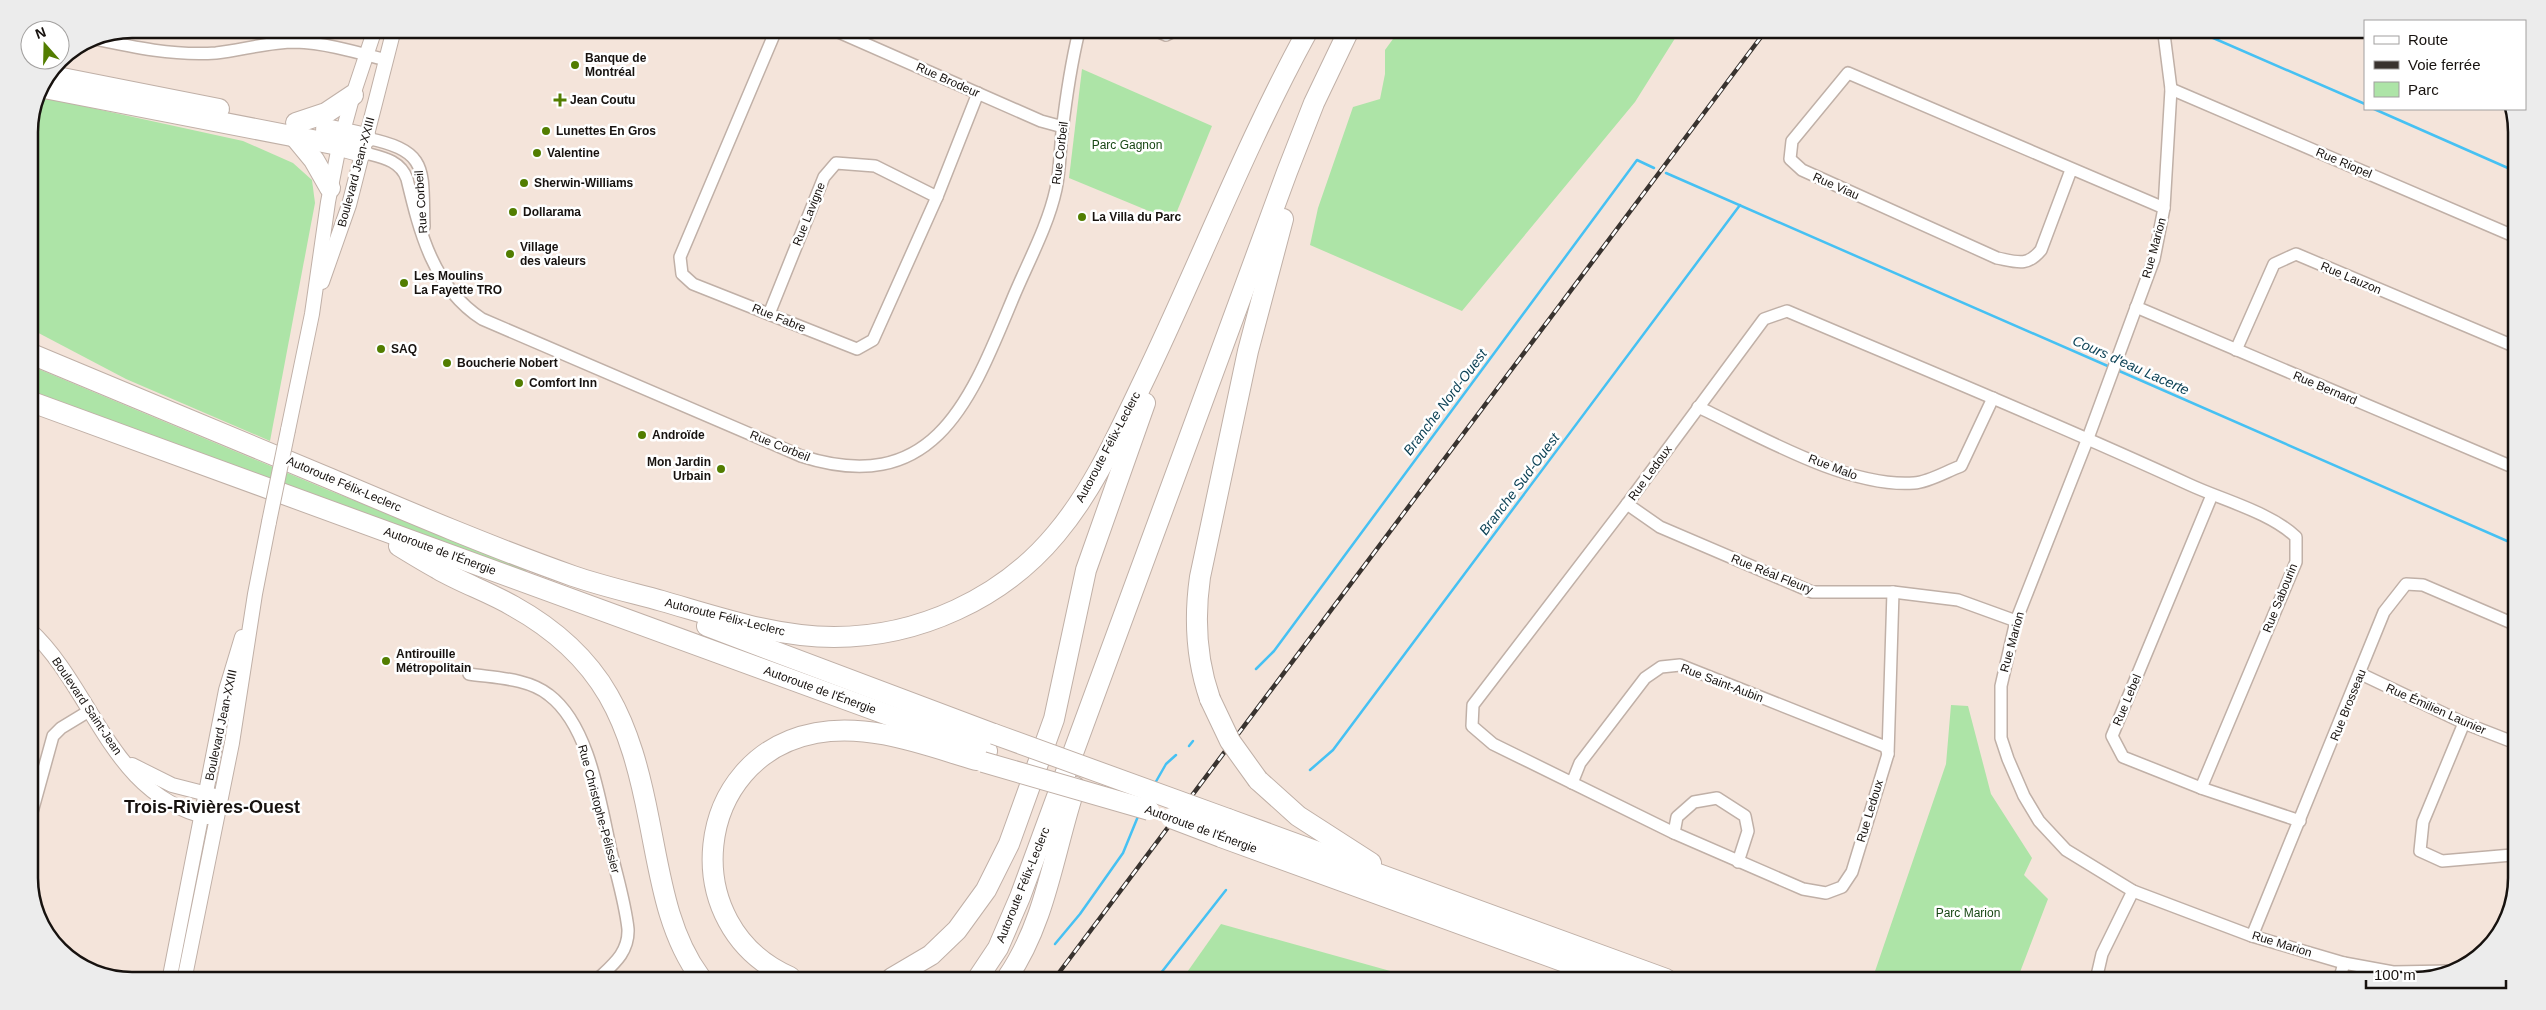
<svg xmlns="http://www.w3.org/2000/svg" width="2546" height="1010" viewBox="0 0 2546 1010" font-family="Helvetica,sans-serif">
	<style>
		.green { fill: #ade4a7 }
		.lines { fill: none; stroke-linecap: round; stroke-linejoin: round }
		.stream { stroke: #46c1f3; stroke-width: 2.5 }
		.minor-casing { stroke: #c0b0a7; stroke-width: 14 }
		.tertiary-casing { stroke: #c0b0a7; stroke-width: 16 }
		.motorway-casing { stroke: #c0b0a7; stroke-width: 22 }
		.minor { stroke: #fff; stroke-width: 11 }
		.tertiary { stroke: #fff; stroke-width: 14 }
		.motorway { stroke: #fff; stroke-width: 20 }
		.rail-casing { stroke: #39332f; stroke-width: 4.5 }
		.rail { stroke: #fff; stroke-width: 2.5; stroke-dasharray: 8; stroke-linecap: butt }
		.tertiary-bridge-casing { stroke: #c0b0a7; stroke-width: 16; stroke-linecap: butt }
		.motorway-bridge-casing { stroke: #c0b0a7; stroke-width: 22; stroke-linecap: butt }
		.tertiary-bridge { stroke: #fff; stroke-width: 14 }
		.motorway-bridge { stroke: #fff; stroke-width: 20 }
		.poi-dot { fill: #527d00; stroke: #fff; stroke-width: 2 }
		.labels { text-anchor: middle; stroke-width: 5; stroke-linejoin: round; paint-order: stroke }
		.poi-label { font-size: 12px; font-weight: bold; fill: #17120f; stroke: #fff; text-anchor: start }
		.street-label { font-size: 12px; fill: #17120f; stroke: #fff }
		.park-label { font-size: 12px; fill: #184714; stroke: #fff }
		.water-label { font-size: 14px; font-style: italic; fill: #093f53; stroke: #fff }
		.district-label { font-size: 18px; font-weight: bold; fill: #17120f; stroke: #fff }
		.rim { fill: none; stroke: #17120f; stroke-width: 2.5 }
	</style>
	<rect width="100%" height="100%" fill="#f4e4da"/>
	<!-- green -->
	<g class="green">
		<polygon points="1398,32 1679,32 1635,102 1462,311 1310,245 1318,208 1353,107 1380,99 1385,74 1385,50"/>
		<polygon points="1082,69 1212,126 1173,221 1069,178"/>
		<polygon points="37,96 243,141 293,163 312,180 315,203 270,441 126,379 29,328 29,125"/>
		<polygon points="29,365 328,490 526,569 526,572 29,393"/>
		<polygon points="1951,705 1968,706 1991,794 2032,858 2024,875 2048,899 2017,980 1872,980 1946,764"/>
		<polygon points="1221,924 1419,979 1183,978"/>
	</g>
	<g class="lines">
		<!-- stream -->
		<g class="stream">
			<polyline points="2204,34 2365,104"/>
			<polyline points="2374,109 2517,172"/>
			<polyline points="1666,173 2110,367"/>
			<polyline points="2117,370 2514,544"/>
			<polyline points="1256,669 1274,651 1637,160 1654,168"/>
			<polyline points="1189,746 1193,741"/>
			<polyline points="1310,770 1333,750 1740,205"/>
			<polyline points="1154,785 1166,764 1176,755"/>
			<polyline points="1055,944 1080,914 1123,853 1139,814"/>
			<polyline points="1157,978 1226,890"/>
		</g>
		<!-- minor casing -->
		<g class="minor-casing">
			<g id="minor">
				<polyline points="776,30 680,257 682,274 693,284 857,349 873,340 937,197 978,93"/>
				<polyline points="834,30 1041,121 1063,127"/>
				<polyline points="1157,31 1166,35 1174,31"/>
				<polyline points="2164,34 2171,89 2164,208 2154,259 2088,438 2016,621 2001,686 2001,738 2008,759 2024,796 2039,821 2066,850 2133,891 2252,936 2344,963 2393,972 2450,971"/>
				<path d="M90,38C132,47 173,56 216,53C242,50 269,42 295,42C326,43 356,52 386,60"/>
				<polyline points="2171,89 2516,237"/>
				<path d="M366,138C430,151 422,169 424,227"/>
				<path d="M362,152C379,157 400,159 407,179C420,233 433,287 482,319L801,456C935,499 971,399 1013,298C1028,262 1048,226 1056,189C1060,170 1060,151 1062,132C1066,98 1071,64 1079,31"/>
				<path d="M2071,170L2041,250C2027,267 2017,262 1997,258L1802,170L1790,159L1792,141L1848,73L2164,208"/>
				<polyline points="2136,307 2515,468"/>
				<polyline points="769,314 824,177 836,163 875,166 937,197"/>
				<polyline points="2236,350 2274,264 2296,254 2516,347"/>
				<path d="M1698,407C1758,435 1847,488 1914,483C1929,482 1947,471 1961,466L1993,398"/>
				<polyline points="2212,495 2112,736 2123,757 2201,788 2300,821"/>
				<polyline points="1627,504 1660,527 1812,592 1893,592 1958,600 2016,621"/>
				<path d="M1893,592L1888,754L1852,872L1842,887L1826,893L1803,889L1674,833L1493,744L1472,726L1473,705L1627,504L1764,319L1787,311C1921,368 2056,423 2188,484C2222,500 2270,512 2296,537V562L2201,788"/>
				<path d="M469,674C495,678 528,678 549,695C590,726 600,803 611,851C617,877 625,902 628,929C629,951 615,963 600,977"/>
				<polyline points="2361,674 2464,723 2513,742"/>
				<polyline points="2464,723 2423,822 2420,851 2442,861 2512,855"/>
				<polyline points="1572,783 1580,763 1645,678 1661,667 1680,665 1886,747 1888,754"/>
				<polyline points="29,823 53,736 61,728 89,711"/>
				<polyline points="1674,833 1677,817 1694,802 1717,798 1745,816 1748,831 1738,862"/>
				<polyline points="2252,936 2384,612 2406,584 2423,585 2514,624"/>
				<polyline points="2096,980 2102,954 2133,891"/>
				<polyline points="2339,981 2344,963"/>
			</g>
		</g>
		<!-- tertiary casing -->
		<g class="tertiary-casing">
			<g id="tertiary">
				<polyline points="322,282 349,205 394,29"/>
				<polyline points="288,430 312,314 328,202 339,146 353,95 375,29"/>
				<path d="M29,629C94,688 110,796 208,817"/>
				<polyline points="132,765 172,785 215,796"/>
				<polyline points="170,976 226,690 242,637"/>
				<polyline points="185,976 232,743 255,594 269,522"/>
			</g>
		</g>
		<!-- motorway casing -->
		<g class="motorway-casing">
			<g id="motorway">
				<polyline points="47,75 219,109"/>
				<polyline points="39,87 333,144 362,152"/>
				<polyline points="296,123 326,113 353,95"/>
				<polyline points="326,129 366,138"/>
				<polyline points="295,137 314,160 330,188"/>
				<path d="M29,353C130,395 230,437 331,479C411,513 491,547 573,576C602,586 633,593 662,601C718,617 775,637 834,637C918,637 1002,599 1056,534C1094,489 1118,434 1143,382C1199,266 1245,145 1307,32"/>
				<polyline points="29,401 987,751"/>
				<path d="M399,546C412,554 425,562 438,569C462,583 489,592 513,606C605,657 630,722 649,820C660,874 667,932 700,977"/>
				<polyline points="707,626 994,734"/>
				<path d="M1210,699C1196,659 1194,619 1200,577L1248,351L1283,219"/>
				<polyline points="1258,780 1298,816 1371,863"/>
				<polyline points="1228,819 1666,979"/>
				<polyline points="1221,837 1612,979"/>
				<path d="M790,977C675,927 692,756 816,733C870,723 925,745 976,760"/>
				<polyline points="892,978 931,955 957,930 986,890 1009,844 1054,719 1086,570 1145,403"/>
				<polyline points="978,978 998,948 1020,897 1287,172 1314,103 1348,32"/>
				<path d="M1007,978C1046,922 1054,850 1075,787"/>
			</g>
		</g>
		<!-- minor -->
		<use href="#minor" class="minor"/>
		<!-- tertiary -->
		<use href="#tertiary" class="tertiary"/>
		<!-- motorway -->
		<use href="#motorway" class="motorway"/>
		<!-- rail casing -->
		<g class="rail-casing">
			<polyline id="rail" points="1055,978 1764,33"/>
		</g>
		<!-- rail -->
		<use href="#rail" class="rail"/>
		<!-- tertiary-bridge casing -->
		<g class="tertiary-bridge-casing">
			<polyline id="tertiary-bridge" points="269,522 288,430"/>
		</g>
		<!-- motorway-bridge casing -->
		<g class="motorway-bridge-casing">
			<g id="motorway-bridge">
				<polyline points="1210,699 1230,741 1258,780"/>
				<polyline points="994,734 1228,819"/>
				<polyline points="983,762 1149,810"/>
				<polyline points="1171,818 1221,837"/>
			</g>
		</g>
		<!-- tertiary-bridge -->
		<use href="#tertiary-bridge" class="tertiary-bridge"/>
		<!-- motorway-bridge -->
		<use href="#motorway-bridge" class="motorway-bridge"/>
	</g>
	<!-- markers -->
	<g class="poi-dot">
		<circle cx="575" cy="65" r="5"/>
		<path d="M557.5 92.5h5v5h5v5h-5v5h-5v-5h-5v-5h5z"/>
		<circle cx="546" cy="131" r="5"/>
		<circle cx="537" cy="153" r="5"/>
		<circle cx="524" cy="183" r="5"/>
		<circle cx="513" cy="212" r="5"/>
		<circle cx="1082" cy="217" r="5"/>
		<circle cx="510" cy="254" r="5"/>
		<circle cx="404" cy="283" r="5"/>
		<circle cx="381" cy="349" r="5"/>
		<circle cx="447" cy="363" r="5"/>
		<circle cx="519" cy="383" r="5"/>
		<circle cx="642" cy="435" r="5"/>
		<circle cx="721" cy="469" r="5"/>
		<circle cx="386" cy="661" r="5"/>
	</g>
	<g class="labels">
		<!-- poi labels -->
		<g class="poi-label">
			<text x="585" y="62">Banque de<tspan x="585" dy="14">Montréal</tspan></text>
			<text x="570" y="104">Jean Coutu</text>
			<text x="556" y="135">Lunettes En Gros</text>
			<text x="547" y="157">Valentine</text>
			<text x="534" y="187">Sherwin-Williams</text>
			<text x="523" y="216">Dollarama</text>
			<text x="1092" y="221">La Villa du Parc</text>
			<text x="520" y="251">Village<tspan x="520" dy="14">des valeurs</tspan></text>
			<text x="414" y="280">Les Moulins<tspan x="414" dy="14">La Fayette TRO</tspan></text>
			<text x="391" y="353">SAQ</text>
			<text x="457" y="367">Boucherie Nobert</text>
			<text x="529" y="387">Comfort Inn</text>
			<text x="652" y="439">Androïde</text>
			<text x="711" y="466" text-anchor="end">Mon Jardin<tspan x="711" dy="14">Urbain</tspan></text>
			<text x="396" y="658">Antirouille<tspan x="396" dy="14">Métropolitain</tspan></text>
		</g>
		<!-- street labels -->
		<g class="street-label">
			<text transform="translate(948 80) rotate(24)" y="4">Rue Brodeur</text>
			<text transform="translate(1060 153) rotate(-83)" y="4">Rue Corbeil</text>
			<text transform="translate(2344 163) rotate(23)" y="4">Rue Riopel</text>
			<text transform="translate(356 172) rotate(-75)" y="4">Boulevard Jean-XXIII</text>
			<text transform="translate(1836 186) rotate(24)" y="4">Rue Viau</text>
			<text transform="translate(421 202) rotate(-94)" y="4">Rue Corbeil</text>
			<text transform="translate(809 214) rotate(-68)" y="4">Rue Lavigne</text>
			<text transform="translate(2154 248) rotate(-75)" y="4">Rue Marion</text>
			<text transform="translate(2351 278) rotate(23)" y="4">Rue Lauzon</text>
			<text transform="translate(779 318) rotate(22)" y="4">Rue Fabre</text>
			<text transform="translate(2325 388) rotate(23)" y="4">Rue Bernard</text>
			<text transform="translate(780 446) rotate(22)" y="4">Rue Corbeil</text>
			<text transform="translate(1108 447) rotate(-62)" y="4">Autoroute Félix-Leclerc</text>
			<text transform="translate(1833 467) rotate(21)" y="4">Rue Malo</text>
			<text transform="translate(1650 473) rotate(-54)" y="4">Rue Ledoux</text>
			<text transform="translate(344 484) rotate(23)" y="4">Autoroute Félix-Leclerc</text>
			<text transform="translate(440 551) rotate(20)" y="4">Autoroute de l'Énergie</text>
			<text transform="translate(1772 574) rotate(22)" y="4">Rue Réal Fleury</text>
			<text transform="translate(2280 598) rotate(-68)" y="4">Rue Sabourin</text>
			<text transform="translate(725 617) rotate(14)" y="4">Autoroute Félix-Leclerc</text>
			<text transform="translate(2012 642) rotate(-75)" y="4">Rue Marion</text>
			<text transform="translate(1722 683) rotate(21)" y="4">Rue Saint-Aubin</text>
			<text transform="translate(820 690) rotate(20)" y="4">Autoroute de l'Énergie</text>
			<text transform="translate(2127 700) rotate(-67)" y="4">Rue Lebel</text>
			<text transform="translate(2348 705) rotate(-68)" y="4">Rue Brosseau</text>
			<text transform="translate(87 706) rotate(56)" y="4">Boulevard Saint-Jean</text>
			<text transform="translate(2436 709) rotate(24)" y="4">Rue Émilien Launier</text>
			<text transform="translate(221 725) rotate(-78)" y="4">Boulevard Jean-XXIII</text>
			<text transform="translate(599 809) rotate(75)" y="4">Rue Christophe-Pélissier</text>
			<text transform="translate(1870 811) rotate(-73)" y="4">Rue Ledoux</text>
			<text transform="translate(1201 829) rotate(20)" y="4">Autoroute de l'Énergie</text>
			<text transform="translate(1023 885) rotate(-68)" y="4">Autoroute Félix-Leclerc</text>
			<text transform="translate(2282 944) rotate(17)" y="4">Rue Marion</text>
		</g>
		<!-- park labels -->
		<g class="park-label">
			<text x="1127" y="149">Parc Gagnon</text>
			<text x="1968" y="917">Parc Marion</text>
		</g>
		<!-- water labels -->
		<g class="water-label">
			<text transform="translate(2131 365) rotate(24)" y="5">Cours d'eau Lacerte</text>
			<text transform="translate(1445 402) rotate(-53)" y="5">Branche Nord-Ouest</text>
			<text transform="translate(1519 484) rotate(-53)" y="5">Branche Sud-Ouest</text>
		</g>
		<!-- district labels -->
		<g class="district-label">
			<text x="212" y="813">Trois-Rivières-Ouest</text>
		</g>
	</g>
	<!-- crop -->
	<path d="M0 0H2546V1010H0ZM132 38H2414A94 94 0 0 1 2508 132V878A94 94 0 0 1 2414 972H132A94 94 0 0 1 38 878V132A94 94 0 0 1 132 38Z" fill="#ececec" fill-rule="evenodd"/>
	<path class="rim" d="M132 38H2414A94 94 0 0 1 2508 132V878A94 94 0 0 1 2414 972H132A94 94 0 0 1 38 878V132A94 94 0 0 1 132 38Z"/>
	<!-- legend -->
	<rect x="2364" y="20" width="162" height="90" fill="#ffffff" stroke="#a2a09f"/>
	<rect x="2374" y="36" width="25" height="8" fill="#ffffff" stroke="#a2a09f"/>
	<text x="2408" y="45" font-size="15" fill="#17120f">Route</text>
	<rect x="2374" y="61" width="25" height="8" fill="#39332f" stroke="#a2a09f"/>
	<text x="2408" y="70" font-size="15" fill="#17120f">Voie ferrée</text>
	<rect x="2374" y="82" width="25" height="15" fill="#ade4a7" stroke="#a2a09f"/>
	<text x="2408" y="95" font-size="15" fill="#17120f">Parc</text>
	<!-- north arrow -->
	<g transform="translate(45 45) rotate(340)"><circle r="24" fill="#ffffff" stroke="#a2a09f"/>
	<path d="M0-4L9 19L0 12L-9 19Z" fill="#527d00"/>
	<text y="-8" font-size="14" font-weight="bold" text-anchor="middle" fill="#17120f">N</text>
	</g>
	<!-- scale -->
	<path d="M2366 980v8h140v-8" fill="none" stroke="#17120f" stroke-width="2.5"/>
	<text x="2374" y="980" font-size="15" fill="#17120f" stroke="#ffffff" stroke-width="4" paint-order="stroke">100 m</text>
</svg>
